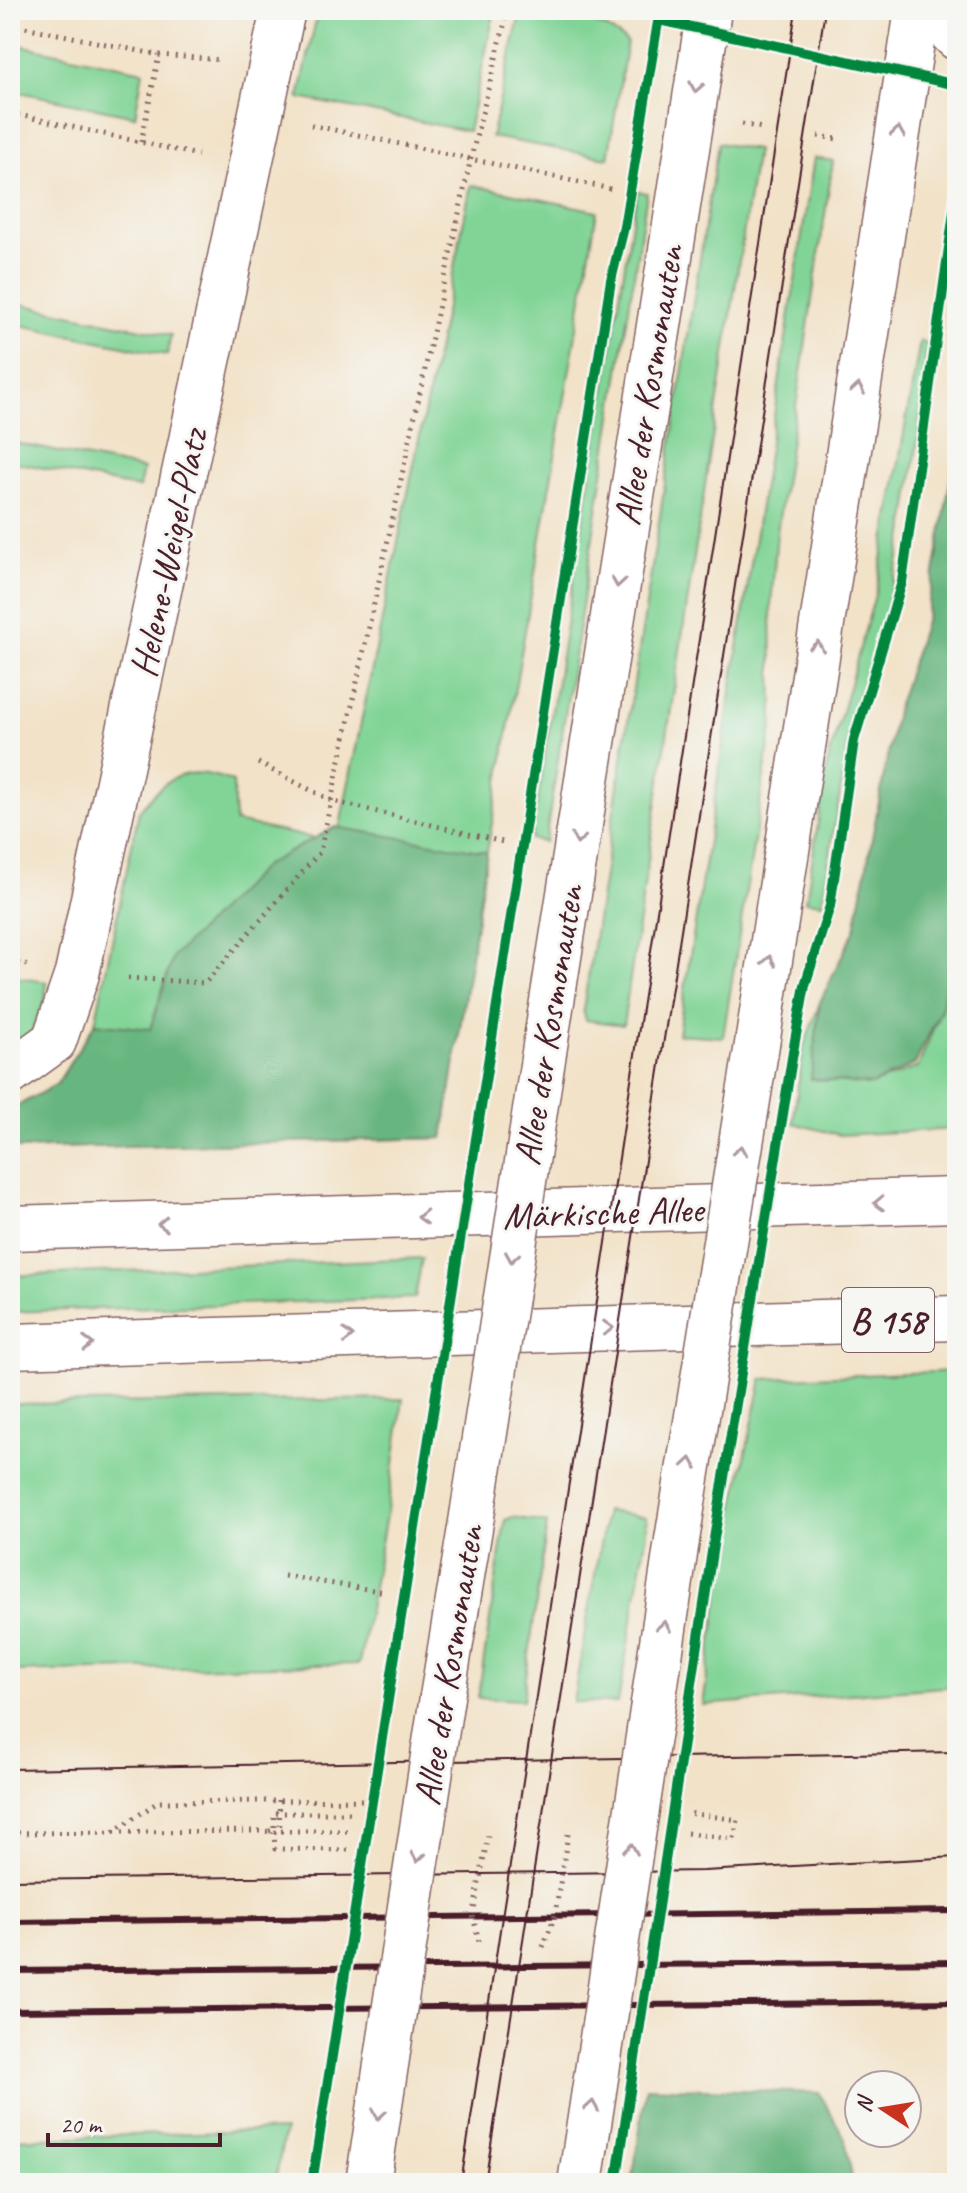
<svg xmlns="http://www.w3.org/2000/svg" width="967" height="2193" viewBox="0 0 967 2193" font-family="Caveat,sans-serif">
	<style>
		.green { fill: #81d496; stroke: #667a60; stroke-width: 2 }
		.forest { fill: #68b67f; stroke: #596a55; stroke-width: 2 }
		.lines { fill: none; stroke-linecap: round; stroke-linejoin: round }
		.street-casing { stroke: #856362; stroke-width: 47 }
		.secondary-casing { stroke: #856362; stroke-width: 47 }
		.primary-casing { stroke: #856362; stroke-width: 47 }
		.path { stroke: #856362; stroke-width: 5; stroke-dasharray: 2 6; stroke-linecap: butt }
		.street { stroke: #fff; stroke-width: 44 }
		.secondary { stroke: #fff; stroke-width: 44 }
		.primary { stroke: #fff; stroke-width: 44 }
		.tram { stroke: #4a1f2b; stroke-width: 2 }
		.rail { stroke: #4a1f2b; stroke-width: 6 }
		.secondary-bridge-casing { stroke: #856362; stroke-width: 47; stroke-linecap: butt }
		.path-bridge { stroke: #856362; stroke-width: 5; stroke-dasharray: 2 6; stroke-linecap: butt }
		.secondary-bridge { stroke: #fff; stroke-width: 44 }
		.cycleway-casing { stroke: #f6f6f2; stroke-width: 15 }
		.cycleway { stroke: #00873e; stroke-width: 10 }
		.oneway { stroke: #ae9aa0 }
		.labels { text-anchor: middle; stroke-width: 6; stroke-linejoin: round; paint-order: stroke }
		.shield { fill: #f6f6f2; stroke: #7e6067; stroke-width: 2 }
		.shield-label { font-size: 36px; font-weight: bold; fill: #4a1f2b }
		.street-label { font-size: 38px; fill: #4a1f2b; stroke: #f6f6f2 }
	</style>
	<rect width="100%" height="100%" fill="#f6f6f2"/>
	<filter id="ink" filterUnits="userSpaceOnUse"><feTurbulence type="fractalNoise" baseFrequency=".0125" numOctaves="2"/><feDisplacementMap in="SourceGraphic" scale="16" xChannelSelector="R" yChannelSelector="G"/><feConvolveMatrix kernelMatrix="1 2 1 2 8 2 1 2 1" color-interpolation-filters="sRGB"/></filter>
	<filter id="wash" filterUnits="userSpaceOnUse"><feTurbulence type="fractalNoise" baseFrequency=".006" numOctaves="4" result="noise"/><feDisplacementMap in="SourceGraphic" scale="32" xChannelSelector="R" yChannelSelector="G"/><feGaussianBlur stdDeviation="1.8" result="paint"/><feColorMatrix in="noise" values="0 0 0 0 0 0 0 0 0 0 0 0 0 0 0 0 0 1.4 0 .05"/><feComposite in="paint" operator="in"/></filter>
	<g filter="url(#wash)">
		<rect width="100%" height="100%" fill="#f2e2c8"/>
		<!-- green -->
		<g class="green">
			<polygon points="318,10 495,10 468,131 299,98"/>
			<path d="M521,10C559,10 597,17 627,42L608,158L491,137Z"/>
			<polygon points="10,43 143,71 135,116 10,90"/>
			<polygon points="718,143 756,150 623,1025 586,1020 583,1010"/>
			<polygon points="814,158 833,161 777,532 771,606 773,721 723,1037 678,1034"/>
			<path d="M471,185L597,211L487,852L443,1138L10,1149V1110L57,1084L95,1023L139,811C167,775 188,763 233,782L235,822L313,838L337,840Z"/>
			<polygon points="637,191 647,193 545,842 531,839"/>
			<polygon points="10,302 171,335 167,355 10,323"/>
			<polygon points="920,341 927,343 918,439 903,541 885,617 851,726 822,903 806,901 827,765 877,588"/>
			<polygon points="10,442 143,469 139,488 10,461"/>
			<polygon points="957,912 957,1129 839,1135 793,1123 803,1049 820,1002 811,1079 871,1085 918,1067 942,1007"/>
			<polygon points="10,976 47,982 45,1000 29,1037 10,1042"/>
			<polygon points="422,1258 415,1298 10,1312 10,1276"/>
			<polygon points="957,1371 957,1686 703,1705 726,1544 762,1379"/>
			<polygon points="403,1399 389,1499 359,1664 10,1672 10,1404"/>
			<polygon points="606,1511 646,1517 647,1532 618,1703 573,1702"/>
			<polygon points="513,1517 547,1523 523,1700 478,1698 505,1520"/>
			<polygon points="285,2130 275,2183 10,2183 10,2139"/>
		</g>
		<!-- forest -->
		<g class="forest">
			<polygon points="957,442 957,911 942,1007 915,1064 871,1085 811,1079 820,1002 855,929 896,711 926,619"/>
			<polygon points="335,827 487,852 443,1138 10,1149 10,1110 57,1084 95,1023 150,1029 173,957 265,865"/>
			<polygon points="646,2087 819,2093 845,2138 853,2183 632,2183"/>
		</g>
	</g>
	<g filter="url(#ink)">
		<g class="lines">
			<!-- street casing -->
			<g class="street-casing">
				<polyline id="street" points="10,1073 54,1041 77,974 283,10"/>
			</g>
			<!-- secondary casing -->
			<g class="secondary-casing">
				<g id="secondary">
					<polyline points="550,1014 709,10"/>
					<polyline points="758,1038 917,10"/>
					<polyline points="442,1697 472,1516"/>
					<polyline points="653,1704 677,1540"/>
				</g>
			</g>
			<!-- primary casing -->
			<g class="primary-casing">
				<g id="primary">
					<polyline points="928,10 957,38"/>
					<polyline points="10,1228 957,1200"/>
					<polyline points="10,1346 957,1318"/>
				</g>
			</g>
			<!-- path -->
			<g class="path">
				<polyline points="10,24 159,55 222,60"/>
				<polyline points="10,113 198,155"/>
				<polyline points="742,124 762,128"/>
				<polyline points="311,125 611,189"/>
				<polyline points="818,136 837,139"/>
				<polyline points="141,142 159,55"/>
				<polyline points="258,763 332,801 507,843"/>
				<polyline points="10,962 27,965"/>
				<polyline points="128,978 205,983 320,852 471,158 508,10"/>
				<polyline points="284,1576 386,1592"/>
				<polyline points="279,1800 280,1831 351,1831"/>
				<polyline points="269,1831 274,1830 274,1813 353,1813"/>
				<polyline points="113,1832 158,1802 373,1800"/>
				<polyline points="10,1833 264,1831 274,1832 275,1849 348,1850"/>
				<polyline points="687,1833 734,1839 738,1820 688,1813"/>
				<polyline points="555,1915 568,1834"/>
				<polyline points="473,1916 488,1835"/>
			</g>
			<!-- street -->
			<use href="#street" class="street"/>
			<!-- secondary -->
			<use href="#secondary" class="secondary"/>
			<!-- primary -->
			<use href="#primary" class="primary"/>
			<!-- tram -->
			<g class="tram">
				<polyline points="10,1769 957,1752"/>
				<polyline points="10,1880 704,1871 957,1857"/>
				<polyline points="461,2183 796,10"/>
				<polyline points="485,2183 825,10"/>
			</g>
			<!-- rail -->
			<g class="rail">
				<polyline points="10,1922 957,1911"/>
				<polyline points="10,1971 957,1962"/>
				<polyline points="10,2011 957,2002"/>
			</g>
			<!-- secondary-bridge casing -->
			<g class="secondary-bridge-casing">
				<g id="secondary-bridge">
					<polyline points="472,1516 550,1014"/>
					<polyline points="677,1540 758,1038"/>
					<polyline points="368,2183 442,1697"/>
					<polyline points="580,2183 653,1704"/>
				</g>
			</g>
			<!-- path-bridge -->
			<g class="path-bridge">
				<polyline points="473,1916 480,1946"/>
				<polyline points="543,1947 555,1915"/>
			</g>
			<!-- secondary-bridge -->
			<use href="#secondary-bridge" class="secondary-bridge"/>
			<!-- cycleway casing -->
			<g class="cycleway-casing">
				<g id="cycleway">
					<polyline points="659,20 957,85"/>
					<polyline points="312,2183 611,280 624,227 660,10"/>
					<polyline points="616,2183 713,1545 794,1046 805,985 830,906 854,740 902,582 957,191"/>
				</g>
			</g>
			<!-- cycleway -->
			<use href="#cycleway" class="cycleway"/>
		</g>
		<!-- one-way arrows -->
		<defs><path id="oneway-chevron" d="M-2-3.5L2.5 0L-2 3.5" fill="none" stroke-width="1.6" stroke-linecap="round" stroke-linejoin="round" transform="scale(2)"/></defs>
		<g class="oneway">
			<use href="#oneway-chevron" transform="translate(696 87) rotate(100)"/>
			<use href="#oneway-chevron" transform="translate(898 132) rotate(-82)"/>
			<use href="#oneway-chevron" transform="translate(858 389) rotate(-81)"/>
			<use href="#oneway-chevron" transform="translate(618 582) rotate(99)"/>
			<use href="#oneway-chevron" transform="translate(817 646) rotate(-81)"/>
			<use href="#oneway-chevron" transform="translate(578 839) rotate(99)"/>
			<use href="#oneway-chevron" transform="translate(769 961) rotate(-81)"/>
			<use href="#oneway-chevron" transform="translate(740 1151) rotate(-81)"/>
			<use href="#oneway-chevron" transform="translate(879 1203) rotate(178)"/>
			<use href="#oneway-chevron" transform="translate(423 1217) rotate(178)"/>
			<use href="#oneway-chevron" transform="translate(163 1224) rotate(178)"/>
			<use href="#oneway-chevron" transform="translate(512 1257) rotate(99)"/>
			<use href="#oneway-chevron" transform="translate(608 1328) rotate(-2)"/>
			<use href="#oneway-chevron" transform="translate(348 1336) rotate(-2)"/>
			<use href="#oneway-chevron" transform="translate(88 1344) rotate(-2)"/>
			<use href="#oneway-chevron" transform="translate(690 1463) rotate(-81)"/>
			<use href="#oneway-chevron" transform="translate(664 1626) rotate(-81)"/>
			<use href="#oneway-chevron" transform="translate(631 1849) rotate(-81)"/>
			<use href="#oneway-chevron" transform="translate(418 1857) rotate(99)"/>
			<use href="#oneway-chevron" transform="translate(592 2106) rotate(-81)"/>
			<use href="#oneway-chevron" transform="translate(379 2114) rotate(99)"/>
		</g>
	</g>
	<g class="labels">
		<!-- shield labels -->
		<rect class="shield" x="842" y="1288" width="92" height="64" rx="6"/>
		<g class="shield-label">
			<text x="888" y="1333">B 158</text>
		</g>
		<!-- street labels -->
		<g class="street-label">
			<text transform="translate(648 385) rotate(-81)" y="13">Allee der Kosmonauten</text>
			<text transform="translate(168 553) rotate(-78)" y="13">Helene-Weigel-Platz</text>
			<text transform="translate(548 1025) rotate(-81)" y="13">Allee der Kosmonauten</text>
			<text transform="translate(603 1212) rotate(-2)" y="13">Märkische Allee</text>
			<text transform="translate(448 1665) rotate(-81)" y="13">Allee der Kosmonauten</text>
		</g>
	</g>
	<!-- margin -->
	<rect width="967" height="2193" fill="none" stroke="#f6f6f2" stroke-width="40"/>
	<!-- north arrow -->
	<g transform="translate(883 2109) rotate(282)"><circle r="38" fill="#f6f6f2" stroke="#b1a0a2" stroke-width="2"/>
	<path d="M0-6L14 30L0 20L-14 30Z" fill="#c8321e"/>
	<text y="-12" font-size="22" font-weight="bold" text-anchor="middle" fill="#4a1f2b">N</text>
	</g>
	<!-- scale -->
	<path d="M48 2133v12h172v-12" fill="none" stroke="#4a1f2b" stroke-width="4"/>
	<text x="60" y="2133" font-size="24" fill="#4a1f2b" stroke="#f6f6f2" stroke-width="6" paint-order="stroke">20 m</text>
</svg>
